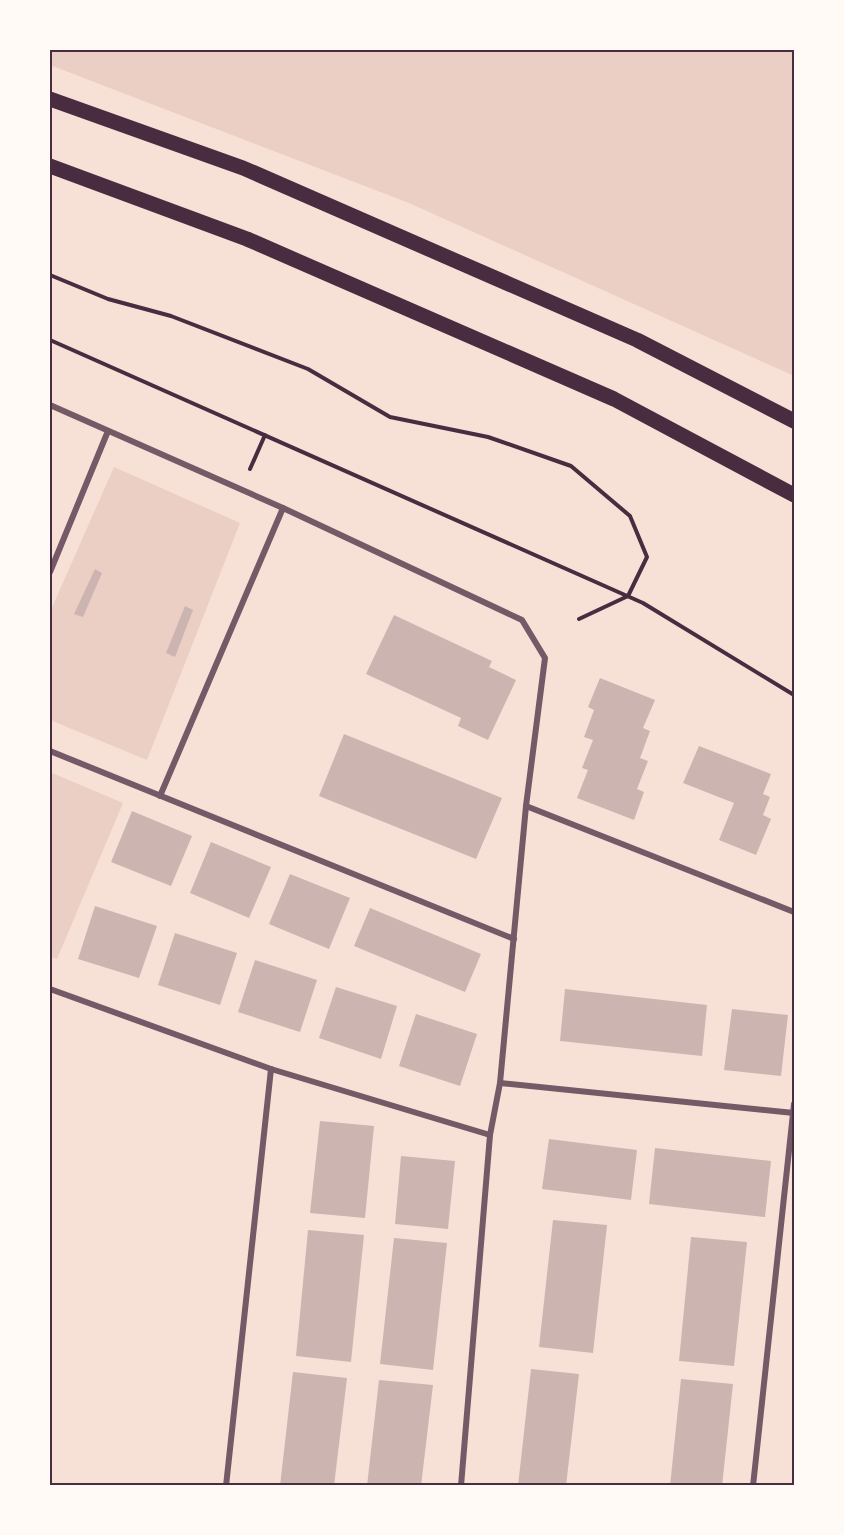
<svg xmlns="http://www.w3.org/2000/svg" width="844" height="1535" viewBox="0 0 844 1535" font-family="'DejaVu Sans',sans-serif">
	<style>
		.green { fill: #ebcfc5 }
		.building { fill: #ccb4b1 }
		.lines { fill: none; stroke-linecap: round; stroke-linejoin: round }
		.path { stroke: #4a2c40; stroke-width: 4 }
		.minor { stroke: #755966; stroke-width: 6 }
		.primary { stroke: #4a2c40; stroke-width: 15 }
		.neatline { fill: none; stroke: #4a2c40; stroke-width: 2 }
	</style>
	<rect width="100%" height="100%" fill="#f7e1d7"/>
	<!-- green -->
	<g class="green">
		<polygon points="50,50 794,50 794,376 409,203 50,65"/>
		<polygon points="114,467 240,523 147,760 50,720 50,612"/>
		<polygon points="50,772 123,803 57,959 50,957"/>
	</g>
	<!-- building -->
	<g class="building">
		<polygon points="95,569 102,573 83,617 74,614"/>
		<polygon points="185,606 193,610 175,657 166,653"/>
		<polygon points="394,615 492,661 489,667 516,680 488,740 458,726 461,718 366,674"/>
		<polygon points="600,678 655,700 643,728 650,731 640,758 648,761 637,789 644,792 634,820 577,798 588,770 582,768 593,740 584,737 594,710 588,707"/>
		<polygon points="344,734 502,798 476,859 319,796"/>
		<polygon points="699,746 771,774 763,794 770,797 763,815 771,819 756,855 719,840 734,803 683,783"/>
		<polygon points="132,811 192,836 171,886 111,862"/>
		<polygon points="211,842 271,867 249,918 190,893"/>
		<polygon points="290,874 350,898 329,949 269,924"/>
		<polygon points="95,906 157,926 139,978 78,959"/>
		<polygon points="370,908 481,954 465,992 354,946"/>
		<polygon points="175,933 237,953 220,1005 158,985"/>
		<polygon points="255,960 317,980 300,1032 238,1012"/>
		<polygon points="336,987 397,1006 381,1059 319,1038"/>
		<polygon points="565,989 707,1005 702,1056 560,1041"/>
		<polygon points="732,1009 788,1015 781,1076 724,1070"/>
		<polygon points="416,1014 477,1034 460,1086 399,1066"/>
		<polygon points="320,1121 374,1126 365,1218 310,1213"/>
		<polygon points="549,1139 637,1150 631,1200 542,1189"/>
		<polygon points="655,1148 771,1161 765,1217 649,1204"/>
		<polygon points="401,1156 455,1161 448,1229 395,1224"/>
		<polygon points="553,1220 607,1225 593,1353 539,1347"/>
		<polygon points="308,1230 364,1235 351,1362 296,1356"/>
		<polygon points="691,1237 747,1242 734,1366 679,1361"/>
		<polygon points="394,1238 447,1243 433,1370 380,1364"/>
		<polygon points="531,1369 579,1374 566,1486 518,1486"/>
		<polygon points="293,1372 347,1378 334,1486 280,1486"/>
		<polygon points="681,1379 733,1384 722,1486 670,1486"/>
		<polygon points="379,1380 433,1385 421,1486 367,1486"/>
	</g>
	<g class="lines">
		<!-- path -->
		<g class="path">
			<polyline points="50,275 108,299 171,316 308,369 390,417 488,437 571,466 630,516 647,557 628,596 579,619"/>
			<polyline points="50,340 643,603 794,695"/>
			<polyline points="250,469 265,435"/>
		</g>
		<!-- minor -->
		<g class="minor">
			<polyline points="50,405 283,508 522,620 545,658 526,806 500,1083 490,1135 461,1486"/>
			<polyline points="50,572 108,431"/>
			<polyline points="50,751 514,939"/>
			<polyline points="160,796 283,508"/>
			<polyline points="526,806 794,912"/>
			<polyline points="50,989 271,1069 490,1135"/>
			<polyline points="500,1083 794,1113"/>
			<polyline points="226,1486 271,1069"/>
			<polyline points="753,1486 794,1104"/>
		</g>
		<!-- primary -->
		<g class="primary">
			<polyline points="50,99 243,168 637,340 794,421"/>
			<polyline points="50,166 247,239 614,399 794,495"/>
		</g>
	</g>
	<!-- border -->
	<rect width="844" height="1535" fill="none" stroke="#fffaf5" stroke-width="102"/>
	<rect x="51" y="51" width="742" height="1433" class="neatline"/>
</svg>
